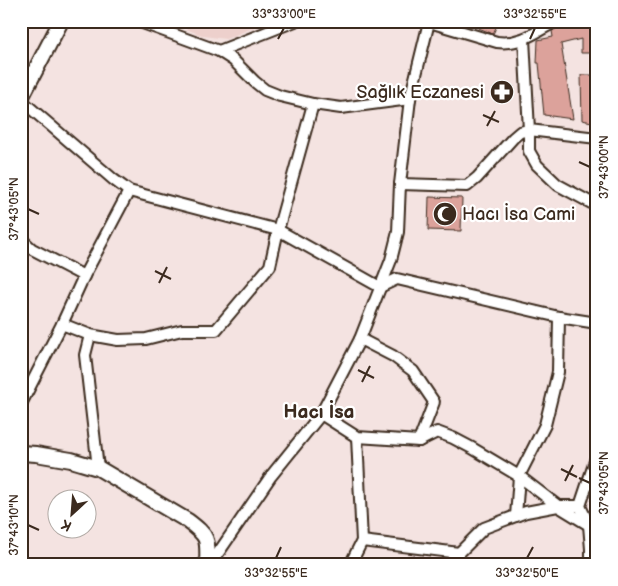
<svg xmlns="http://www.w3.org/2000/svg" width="618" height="586" viewBox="0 0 618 586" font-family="'Balsamiq Sans',sans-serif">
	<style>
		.built { fill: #edd0cc }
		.building { fill: #dca29b; stroke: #3b2a1e }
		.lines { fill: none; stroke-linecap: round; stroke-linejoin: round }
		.street-casing { stroke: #3b2a1e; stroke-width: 14 }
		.secondary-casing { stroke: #3b2a1e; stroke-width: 18 }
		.street { stroke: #fff; stroke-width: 10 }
		.secondary { stroke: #fff; stroke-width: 14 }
		.ticks { fill: none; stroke: #3b2a1e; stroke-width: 2 }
		.labels { text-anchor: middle; stroke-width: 4.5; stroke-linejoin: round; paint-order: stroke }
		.poi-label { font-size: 18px; fill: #3b2a1e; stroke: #fff; text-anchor: end }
		.neighbourhood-label { font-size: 19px; font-weight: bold; fill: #3b2a1e; stroke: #fff }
		.neatline { fill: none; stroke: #3b2a1e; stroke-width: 2 }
		.ticks-label { font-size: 12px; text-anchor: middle; fill: #3b2a1e }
	</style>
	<rect width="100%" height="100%" fill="#f4e3e1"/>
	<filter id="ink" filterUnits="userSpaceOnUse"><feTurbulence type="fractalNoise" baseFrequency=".02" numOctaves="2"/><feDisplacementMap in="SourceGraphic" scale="10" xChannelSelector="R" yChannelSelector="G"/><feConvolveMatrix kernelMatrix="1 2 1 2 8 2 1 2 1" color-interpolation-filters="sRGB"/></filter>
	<g filter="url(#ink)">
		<!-- built -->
		<polygon class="built" points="165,21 269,21 226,39 204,36"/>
		<!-- building -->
		<g class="building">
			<polygon points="462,21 499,21 493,34"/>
			<polygon points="568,21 597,21 597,53 581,53 581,39 561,44 573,119 544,115 539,63 537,63 538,40 553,37 552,31"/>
			<polygon points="581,75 597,75 597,123 582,120"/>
			<polygon points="429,197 462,198 461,231 428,230"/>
		</g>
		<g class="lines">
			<!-- street casing -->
			<g class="street-casing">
				<g id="street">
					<polyline points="137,21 219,51 295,21"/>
					<path d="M426,21L497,42C520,45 536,32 556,21"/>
					<polyline points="219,51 233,60 255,82 265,90 280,96 313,104 341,108 410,99"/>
					<polyline points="21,100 114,180 129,191 278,230 380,287 397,279 559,317 597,323"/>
					<polyline points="597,138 529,130 529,151 537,165 558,185 597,206"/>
					<polyline points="400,184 467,186 477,178 513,138 520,132 529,130 524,39"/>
					<polyline points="21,239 32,249 84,276"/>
					<polyline points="62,324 90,335 118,340 146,339 182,330 216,330 270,266 278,230 313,104"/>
					<polyline points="90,335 85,355 98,468"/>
					<polyline points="360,339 393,356 413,371 434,402 419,441"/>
					<polyline points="21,404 62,324 84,276 129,191"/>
					<polyline points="321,414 357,437 419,441 437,432 453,438 472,448 519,476 558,506 589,525 597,527"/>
					<polyline points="516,516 519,476 545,425 558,372 559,317"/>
					<polyline points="362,541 459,553"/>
					<polyline points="210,565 271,476 321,414 360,339 391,260 398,232 400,184 410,99 429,22"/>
					<polyline points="350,565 362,541 357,437"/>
					<polyline points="452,565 459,553 484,528 526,512 558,506 580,506"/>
					<polyline points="591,565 591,549 589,525 580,506 597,455"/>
				</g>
			</g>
			<!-- secondary casing -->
			<g class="secondary-casing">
				<g id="secondary">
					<polyline points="21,98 61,21"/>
					<path d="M21,453L36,454L71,460L98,468L188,521C209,537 208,539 207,565"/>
				</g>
			</g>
			<!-- street -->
			<use href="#street" class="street"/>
			<!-- secondary -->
			<use href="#secondary" class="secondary"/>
		</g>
	</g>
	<!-- ticks -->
	<path class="ticks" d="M278,39L284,28M530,39L535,28M483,115L499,122M487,126L495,111M579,162L590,167M28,209L39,214M155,271L171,279M159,283L167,267M358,370L374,378M362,382L370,366M561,469L577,477M579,478L590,483M565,481L573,465M28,525L39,530M276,558L281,547M527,558L533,547"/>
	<!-- icons -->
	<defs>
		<g id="pharmacy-disc" transform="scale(1.25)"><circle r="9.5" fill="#3b2a1e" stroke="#fff"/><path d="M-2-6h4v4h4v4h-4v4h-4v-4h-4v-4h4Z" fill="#fff"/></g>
		<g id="mosque-disc" transform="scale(1.25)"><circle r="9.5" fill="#3b2a1e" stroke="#fff"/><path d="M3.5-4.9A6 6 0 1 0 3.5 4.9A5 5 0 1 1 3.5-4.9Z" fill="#fff"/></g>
	</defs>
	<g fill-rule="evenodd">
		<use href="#pharmacy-disc" x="502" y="92"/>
		<use href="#mosque-disc" x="445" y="214"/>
	</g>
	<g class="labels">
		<!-- poi labels -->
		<g class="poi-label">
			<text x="484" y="98">Sağlık Eczanesi</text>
			<text x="462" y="220" text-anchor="start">Hacı İsa Cami</text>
		</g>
		<!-- neighbourhood labels -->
		<g class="neighbourhood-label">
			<text x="319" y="418">Hacı İsa</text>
		</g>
	</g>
	<!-- margin -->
	<rect width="618" height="586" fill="none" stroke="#fff" stroke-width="55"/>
	<!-- north arrow -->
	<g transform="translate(72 514) rotate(206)"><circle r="24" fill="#ffffff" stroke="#b1aaa5"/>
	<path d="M0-4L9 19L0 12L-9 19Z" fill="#3b2a1e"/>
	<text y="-8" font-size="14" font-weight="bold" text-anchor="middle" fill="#3b2a1e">K</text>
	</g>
	<rect x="28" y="28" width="562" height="530" class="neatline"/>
	<g class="ticks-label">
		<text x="284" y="18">33°33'00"E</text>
		<text x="535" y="18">33°32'55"E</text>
		<text transform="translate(604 167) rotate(-90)" y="4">37°43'00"N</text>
		<text transform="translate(14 209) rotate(-90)" y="4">37°43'05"N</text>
		<text transform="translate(604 483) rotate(-90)" y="4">37°43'05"N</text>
		<text transform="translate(14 525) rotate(-90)" y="4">37°43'10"N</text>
		<text x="276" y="577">33°32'55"E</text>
		<text x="527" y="577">33°32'50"E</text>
	</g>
</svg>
